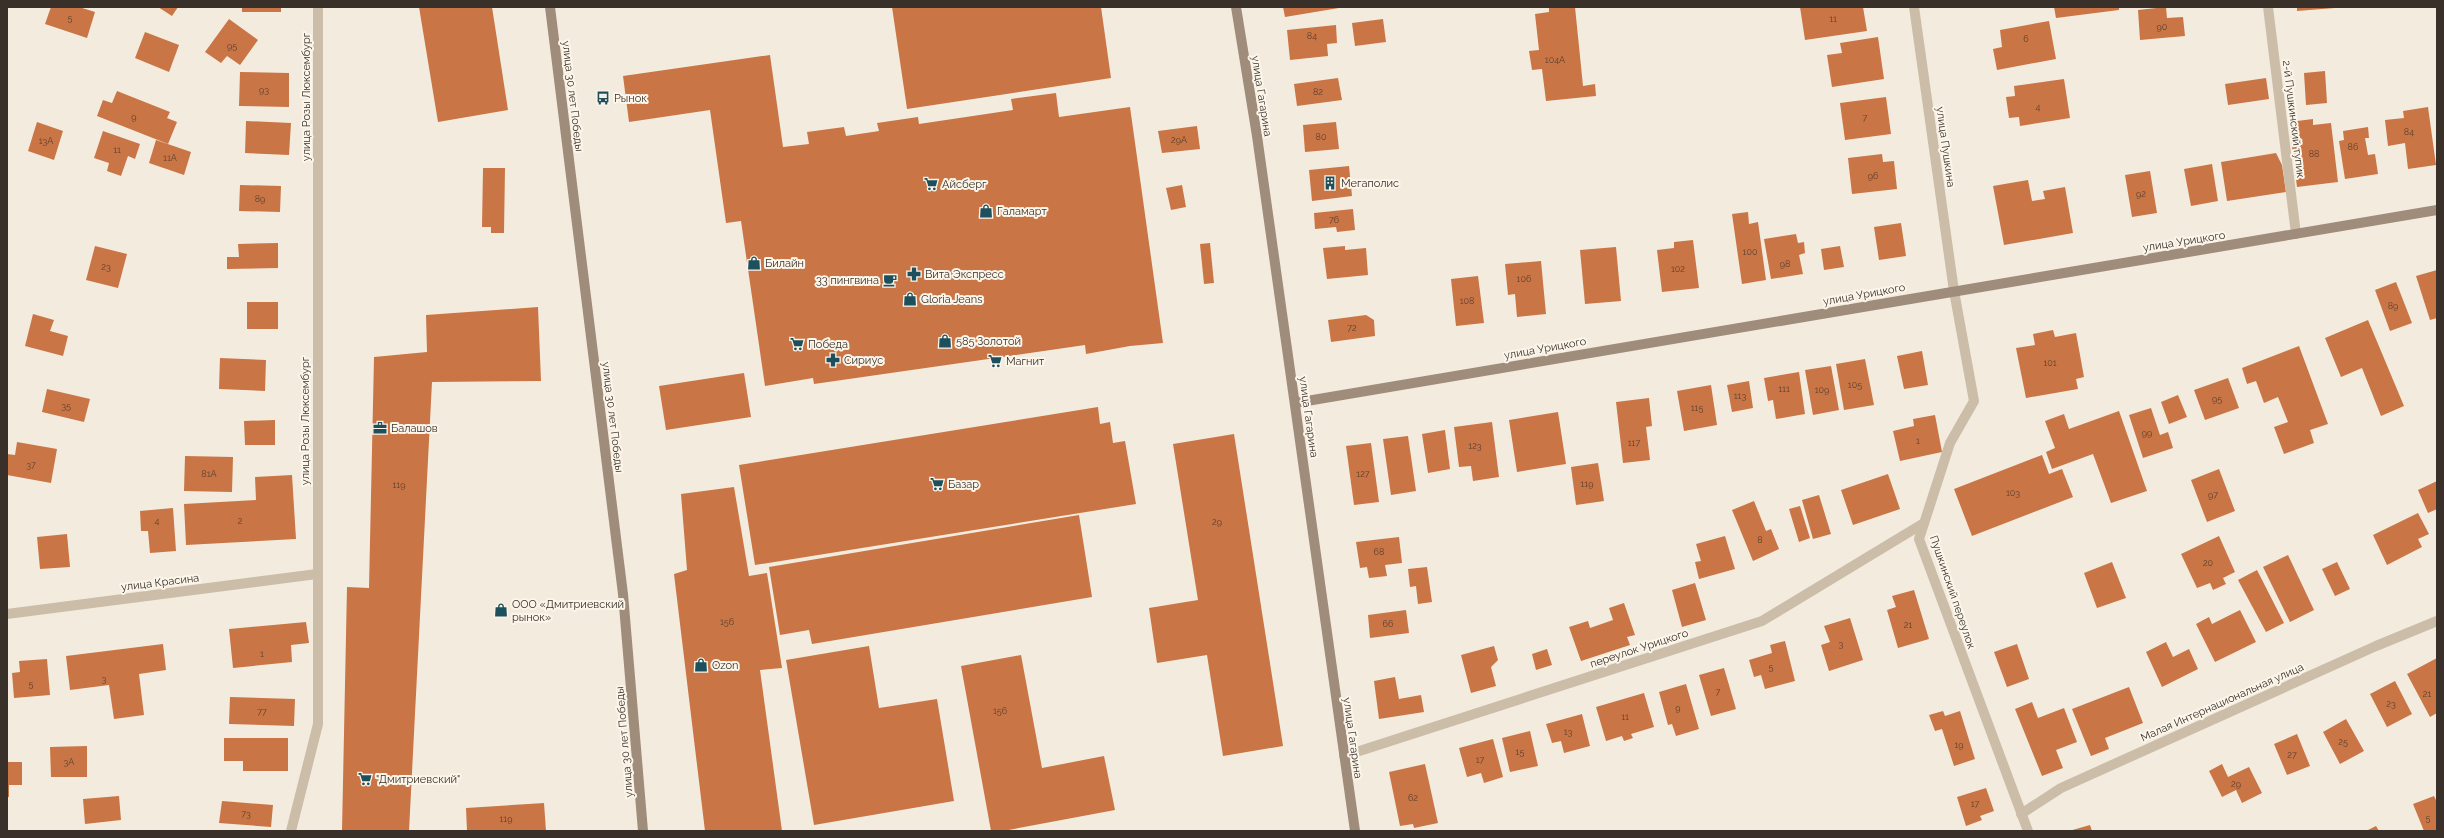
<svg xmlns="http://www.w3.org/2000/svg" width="2444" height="838" viewBox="0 0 2444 838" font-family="Raleway,sans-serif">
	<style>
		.building { fill: #ca7545 }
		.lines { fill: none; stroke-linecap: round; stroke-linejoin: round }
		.street { stroke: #ccbda9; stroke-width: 10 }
		.secondary { stroke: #a08c7a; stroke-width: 10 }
		.labels { text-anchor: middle; stroke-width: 4; stroke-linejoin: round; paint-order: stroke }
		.number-label { font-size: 9px; fill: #5d4130 }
		.street-label { font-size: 11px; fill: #393029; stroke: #fbf5ea }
		.poi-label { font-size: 11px; fill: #393029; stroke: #fbf5ea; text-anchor: start }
	</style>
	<rect width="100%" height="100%" fill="#f3ecde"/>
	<!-- building -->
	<g class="building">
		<polygon points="51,7 79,7 95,12 87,38 45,24"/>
		<polygon points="158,7 178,7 172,16"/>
		<rect x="242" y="7" width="39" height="5"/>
		<polygon points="419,7 492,7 508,110 438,122"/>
		<polygon points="892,7 1101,7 1111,78 907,109"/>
		<polygon points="1283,7 1339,7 1339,8 1285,17"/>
		<polygon points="1549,7 1575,7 1583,86 1595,84 1596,96 1546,101 1542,69 1532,70 1529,51 1539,50 1535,14 1549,12"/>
		<polygon points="1800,7 1863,7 1867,31 1805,40"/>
		<polygon points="2054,7 2119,7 2119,10 2056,18"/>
		<polygon points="2166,7 2167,18 2183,17 2185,36 2140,40 2138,10"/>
		<polygon points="2297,7 2335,7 2335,8 2297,11"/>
		<polygon points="229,19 258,40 240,65 227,56 221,63 205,52"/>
		<polygon points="1383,19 1386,42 1355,46 1352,23"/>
		<polygon points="2049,21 2056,59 1997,70 1993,49 2002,47 2000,30"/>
		<polygon points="1336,25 1337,43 1327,44 1328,56 1290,60 1287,30"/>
		<polygon points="145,32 179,45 169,72 135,58"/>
		<polygon points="1878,37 1884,79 1832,87 1827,55 1842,53 1840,43"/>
		<polygon points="770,55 783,147 809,144 807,132 844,127 846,136 879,131 877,123 918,117 919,124 1013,110 1011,99 1056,93 1059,117 1130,107 1163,343 1130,346 1086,354 1085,345 814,384 813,378 765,386 741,221 726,223 710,110 629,122 623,76"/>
		<polygon points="2325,71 2327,103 2306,105 2304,73"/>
		<polygon points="240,72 289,73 289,107 239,106"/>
		<polygon points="1338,78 1342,100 1297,106 1294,84"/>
		<polygon points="2266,78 2269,99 2228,105 2225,84"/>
		<polygon points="2064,79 2070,118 2020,126 2019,117 2009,118 2006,97 2015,96 2014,86"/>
		<polygon points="117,91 170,112 167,118 177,122 168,144 97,116 103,100 112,103"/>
		<polygon points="1886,97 1891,134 1845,140 1840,103"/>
		<polygon points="2428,107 2436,165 2408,169 2405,143 2388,146 2385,120 2404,118 2403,111"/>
		<polygon points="2313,119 2313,125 2331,123 2338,182 2297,187 2289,122"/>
		<polygon points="246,121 291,123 289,155 245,153"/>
		<polygon points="37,122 63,131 54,160 28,151"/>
		<polygon points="1336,122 1339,149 1305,152 1303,125"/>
		<polygon points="1197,126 1200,149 1162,153 1158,131"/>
		<polygon points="2368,127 2369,138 2365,138 2368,155 2375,154 2378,174 2345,179 2339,141 2344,140 2343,131"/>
		<polygon points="103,131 140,144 135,159 128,156 121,176 107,171 109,163 94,158"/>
		<polygon points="156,140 191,152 184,175 149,163"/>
		<polygon points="2276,153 2282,165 2286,192 2227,201 2221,162"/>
		<polygon points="1882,154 1883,162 1894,161 1897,189 1852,194 1848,158"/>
		<polygon points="2212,164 2218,201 2191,206 2184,169"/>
		<polygon points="1349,166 1352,196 1312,201 1309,170"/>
		<polygon points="483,168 505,168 504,233 491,233 491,227 482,227"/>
		<polygon points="2150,171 2157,213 2132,217 2125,175"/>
		<polygon points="2028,180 2032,201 2045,199 2043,191 2065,187 2073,233 2004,245 1993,186"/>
		<polygon points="240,185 281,186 280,212 239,211"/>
		<polygon points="1182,185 1186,207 1171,210 1166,188"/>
		<polygon points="1353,209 1355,230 1337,232 1336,227 1315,229 1314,213"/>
		<polygon points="1748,212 1749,224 1758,222 1766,280 1742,284 1732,214"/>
		<polygon points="1901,223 1906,256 1879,260 1874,227"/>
		<polygon points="1796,234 1798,243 1804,242 1805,253 1799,255 1803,274 1771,279 1764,239"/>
		<polygon points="1693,240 1699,288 1662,292 1657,250 1674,248 1674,242"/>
		<polygon points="278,243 278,268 227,269 227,257 239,257 238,244"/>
		<polygon points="1210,243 1214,283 1204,284 1200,244"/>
		<polygon points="95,246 127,254 118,288 86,280"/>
		<polygon points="1345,246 1345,250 1366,248 1368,275 1327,279 1323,248"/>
		<polygon points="1840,246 1844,267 1824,270 1821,249"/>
		<polygon points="1616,247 1621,301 1585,304 1580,250"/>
		<polygon points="1541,261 1546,314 1517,317 1515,294 1508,295 1505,264"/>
		<polygon points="2437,270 2437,318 2430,320 2416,276"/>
		<polygon points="1478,276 1484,323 1456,326 1451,279"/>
		<polygon points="2396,282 2412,323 2390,331 2375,290"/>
		<rect x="247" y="302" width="31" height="27"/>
		<polygon points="538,307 541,381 432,382 409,831 342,831 347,587 369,588 374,357 427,352 426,315"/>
		<polygon points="33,314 54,320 50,331 68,336 63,356 25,346"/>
		<polygon points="1366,315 1374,320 1375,336 1331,342 1328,320"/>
		<polygon points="2368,320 2404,406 2381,416 2362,368 2341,377 2325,338"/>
		<polygon points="2053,330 2055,337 2076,333 2084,377 2076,379 2078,389 2026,398 2016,348 2035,345 2033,334"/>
		<polygon points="2299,346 2328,424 2310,430 2314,443 2284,454 2274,427 2288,422 2278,397 2264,403 2256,381 2247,384 2242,368"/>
		<polygon points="1922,351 1928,385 1904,389 1897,356"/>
		<polygon points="220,358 266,360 265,391 219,389"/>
		<polygon points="1865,359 1874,405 1844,410 1836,364"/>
		<polygon points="1831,366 1839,410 1813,415 1805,370"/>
		<polygon points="1799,372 1805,414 1776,419 1773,400 1768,401 1764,378"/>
		<polygon points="744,373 751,417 666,430 659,386"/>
		<polygon points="2228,378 2239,408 2205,420 2194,390"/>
		<polygon points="1749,381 1753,408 1732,412 1727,385"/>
		<polygon points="1711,385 1717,425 1684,431 1677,391"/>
		<polygon points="47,389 90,399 84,422 42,412"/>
		<polygon points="2178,395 2187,417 2169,424 2161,402"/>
		<polygon points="1649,398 1652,426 1646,427 1650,460 1623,463 1616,402"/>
		<polygon points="1098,407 1100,424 1110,422 1113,443 1125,441 1136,504 755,565 739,465"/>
		<polygon points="2151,408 2160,435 2168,432 2173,448 2143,458 2129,415"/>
		<polygon points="2119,411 2147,491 2111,503 2093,454 2052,469 2046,452 2055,448 2045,421 2064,414 2069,429"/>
		<polygon points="1558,412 1566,464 1517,472 1509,420"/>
		<polygon points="1935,415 1942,452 1900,461 1893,431 1914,426 1913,419"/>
		<polygon points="275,420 275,445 245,445 244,421"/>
		<polygon points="1492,422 1499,477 1473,481 1471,466 1459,467 1454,427"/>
		<polygon points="1445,430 1450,469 1428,473 1422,434"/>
		<polygon points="1234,434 1283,746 1223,756 1207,655 1157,663 1149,608 1198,600 1173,444"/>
		<polygon points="1408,436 1416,491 1391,495 1383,439"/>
		<polygon points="17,442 57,449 51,483 7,475 7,454 15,455"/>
		<polygon points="1371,443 1379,502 1354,505 1346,446"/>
		<polygon points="2042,455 2049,474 2062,469 2073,497 1972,536 1954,489"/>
		<polygon points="185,456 233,457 232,492 184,491"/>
		<polygon points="1598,463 1604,501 1576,505 1571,467"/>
		<polygon points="2219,469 2235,511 2207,522 2191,480"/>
		<polygon points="1888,474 1900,509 1853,525 1841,490"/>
		<polygon points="292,475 296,539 186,545 184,504 256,500 255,477"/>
		<polygon points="2437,481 2437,509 2428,513 2418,490"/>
		<polygon points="734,487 749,576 767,573 782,668 760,670 782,831 705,831 674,574 687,570 681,494"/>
		<polygon points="1819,495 1831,534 1813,539 1802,500"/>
		<polygon points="1754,501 1766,531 1771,529 1779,549 1753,561 1732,510"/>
		<polygon points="1800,506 1810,538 1799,542 1789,509"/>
		<polygon points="173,508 176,551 150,553 148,531 141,531 140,511"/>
		<polygon points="2418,513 2429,534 2418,539 2422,547 2387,565 2373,535"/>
		<polygon points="1079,515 1092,597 812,644 809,630 780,635 769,567"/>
		<polygon points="67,534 70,567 40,569 37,537"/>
		<polygon points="1725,536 1735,569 1699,579 1695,562 1701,561 1696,544"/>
		<polygon points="2219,536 2235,572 2223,578 2226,584 2213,590 2210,583 2197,588 2181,554"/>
		<polygon points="1399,537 1402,563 1385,565 1387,576 1369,578 1367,567 1360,568 1356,542"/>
		<polygon points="2288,555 2314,610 2290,622 2263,567"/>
		<polygon points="2112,562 2126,598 2097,608 2084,573"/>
		<polygon points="2337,562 2350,589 2335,596 2322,569"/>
		<polygon points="1427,567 1432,602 1418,604 1416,586 1410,587 1408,569"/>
		<polygon points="2257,570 2284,623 2266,632 2238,580"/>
		<polygon points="1695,583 1706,620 1682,627 1672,590"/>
		<polygon points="1914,590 1929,639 1898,648 1887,610 1896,607 1892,596"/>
		<polygon points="1624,603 1635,635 1627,637 1630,645 1581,661 1569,627 1588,621 1590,628 1613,620 1609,608"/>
		<polygon points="1406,610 1409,633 1370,638 1368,615"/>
		<polygon points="2240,610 2256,642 2215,662 2196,624 2209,617 2212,624"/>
		<polygon points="1850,618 1863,660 1829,671 1821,645 1830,642 1824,626"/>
		<polygon points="306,622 309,643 291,645 292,662 233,668 229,629"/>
		<polygon points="1785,641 1795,681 1765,689 1761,675 1754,677 1749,660 1772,653 1770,645"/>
		<polygon points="2166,642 2173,657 2189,649 2198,669 2162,687 2146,652"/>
		<polygon points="163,644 166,670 139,674 144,715 114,719 109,685 70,690 66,656"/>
		<polygon points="2017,644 2029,679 2007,687 1994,652"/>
		<polygon points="869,646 879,708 937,699 954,801 814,825 786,660"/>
		<polygon points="1494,646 1498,660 1491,667 1496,686 1471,693 1461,655"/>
		<polygon points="1547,649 1552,665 1536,670 1532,654"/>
		<polygon points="1021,655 1042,768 1104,756 1115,810 1003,831 991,831 961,666"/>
		<polygon points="2437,658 2437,713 2430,717 2407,674"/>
		<polygon points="47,659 50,695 14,698 12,673 20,672 19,661"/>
		<polygon points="1724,668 1736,709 1711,716 1699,675"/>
		<polygon points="1395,677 1399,699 1421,695 1424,712 1379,719 1374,681"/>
		<polygon points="2395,681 2412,714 2387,727 2370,694"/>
		<polygon points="1686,684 1699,729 1676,736 1672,724 1668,725 1659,692"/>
		<polygon points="2129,687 2143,723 2105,738 2109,749 2091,756 2072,709"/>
		<polygon points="1644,693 1654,727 1631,734 1633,738 1624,741 1622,736 1606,741 1596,707"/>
		<polygon points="230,697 295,699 294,726 229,724"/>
		<polygon points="2032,702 2038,718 2064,708 2077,742 2056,750 2063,768 2042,776 2015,709"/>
		<polygon points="1943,711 1945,716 1960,711 1975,759 1954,766 1942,729 1935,731 1929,715"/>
		<polygon points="1582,714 1590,746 1564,753 1561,741 1552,743 1546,724"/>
		<polygon points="2346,719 2364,751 2340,764 2323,732"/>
		<polygon points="1530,731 1538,766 1510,772 1502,738"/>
		<polygon points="2297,734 2310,766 2287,775 2274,744"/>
		<polygon points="224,738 288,738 288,771 243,771 243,761 224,761"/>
		<polygon points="1493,739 1503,777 1484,783 1481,773 1467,777 1459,748"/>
		<polygon points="87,746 87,777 51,777 50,747"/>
		<polygon points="7,762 22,762 22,785 9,785 9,797 7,797"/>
		<polygon points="1425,764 1438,823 1414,828 1413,824 1400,826 1389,772"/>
		<polygon points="2222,764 2228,777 2249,767 2262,793 2242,803 2236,790 2222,797 2209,771"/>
		<polygon points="1986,788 1994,811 1980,816 1982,820 1966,826 1957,797"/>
		<polygon points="119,796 121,820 85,824 83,799"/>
		<polygon points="2434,796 2437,802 2437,831 2424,831 2413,804"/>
		<polygon points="222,801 273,805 271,827 219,823"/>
		<polygon points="544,803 546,831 467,831 466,808"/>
		<polygon points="2090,825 2092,831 2069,831"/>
		<polygon points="2376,826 2379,831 2366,831"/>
	</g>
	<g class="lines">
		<!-- street -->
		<g class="street">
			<polyline points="1914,7 1954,291 1974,401 1950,443 1919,539 2028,831"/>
			<polyline points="2268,7 2296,234"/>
			<polyline points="7,614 317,574"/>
			<polyline points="1344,756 1762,621 1924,523"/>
			<polyline points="2021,814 2061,788 2376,646 2437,621"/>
			<polyline points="291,831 318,724 318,7"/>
		</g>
		<!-- secondary -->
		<g class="secondary">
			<polyline points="550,7 623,594 643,831"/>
			<polyline points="1236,7 1257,136 1355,831"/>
			<polyline points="1295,403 2437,210"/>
		</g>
	</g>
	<!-- icons -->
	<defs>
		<g id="bus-bare" transform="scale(1.08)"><path d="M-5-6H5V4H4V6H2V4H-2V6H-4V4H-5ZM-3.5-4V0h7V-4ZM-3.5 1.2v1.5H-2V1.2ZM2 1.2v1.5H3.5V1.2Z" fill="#1d505c" stroke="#fbf5ea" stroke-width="2.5" paint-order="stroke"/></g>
		<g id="building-bare" transform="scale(1.08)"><path d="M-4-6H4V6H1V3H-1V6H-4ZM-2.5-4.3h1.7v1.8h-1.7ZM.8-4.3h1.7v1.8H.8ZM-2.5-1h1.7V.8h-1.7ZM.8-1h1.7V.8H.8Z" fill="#1d505c" stroke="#fbf5ea" stroke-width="2.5" paint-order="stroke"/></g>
		<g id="supermarket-bare" transform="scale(1.08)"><path d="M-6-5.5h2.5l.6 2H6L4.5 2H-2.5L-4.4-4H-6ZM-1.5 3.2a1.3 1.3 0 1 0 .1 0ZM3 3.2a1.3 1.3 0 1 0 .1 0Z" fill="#1d505c" stroke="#fbf5ea" stroke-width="2.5" paint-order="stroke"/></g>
		<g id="shop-bare" transform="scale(1.08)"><path d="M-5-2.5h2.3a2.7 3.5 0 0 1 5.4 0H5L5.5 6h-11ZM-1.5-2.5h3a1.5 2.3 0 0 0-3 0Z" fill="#1d505c" stroke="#fbf5ea" stroke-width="2.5" paint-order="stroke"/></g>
		<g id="pharmacy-bare" transform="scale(1.08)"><path d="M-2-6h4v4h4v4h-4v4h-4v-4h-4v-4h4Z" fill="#1d505c" stroke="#fbf5ea" stroke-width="2.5" paint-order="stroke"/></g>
		<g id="cafe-bare" transform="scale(1.08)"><path d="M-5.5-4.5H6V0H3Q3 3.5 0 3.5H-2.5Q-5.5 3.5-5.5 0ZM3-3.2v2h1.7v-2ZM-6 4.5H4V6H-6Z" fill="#1d505c" stroke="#fbf5ea" stroke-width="2.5" paint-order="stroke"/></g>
		<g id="office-bare" transform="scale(1.08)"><path d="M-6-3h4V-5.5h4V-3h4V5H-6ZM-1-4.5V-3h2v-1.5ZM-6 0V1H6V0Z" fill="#1d505c" stroke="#fbf5ea" stroke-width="2.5" paint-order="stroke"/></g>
	</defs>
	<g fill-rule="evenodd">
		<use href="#bus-bare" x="603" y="98"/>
		<use href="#building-bare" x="1330" y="183"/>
		<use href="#supermarket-bare" x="931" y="184"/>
		<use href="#shop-bare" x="986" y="211"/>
		<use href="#shop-bare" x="754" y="263"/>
		<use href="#pharmacy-bare" x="914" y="274"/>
		<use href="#cafe-bare" x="890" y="280"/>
		<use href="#shop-bare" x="910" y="299"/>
		<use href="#shop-bare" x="945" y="341"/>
		<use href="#supermarket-bare" x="797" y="344"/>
		<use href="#pharmacy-bare" x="833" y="360"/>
		<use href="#supermarket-bare" x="995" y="361"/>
		<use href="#office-bare" x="380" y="428"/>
		<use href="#supermarket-bare" x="937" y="484"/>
		<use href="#shop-bare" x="501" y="610"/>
		<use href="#shop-bare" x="701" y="665"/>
		<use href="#supermarket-bare" x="365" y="779"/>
	</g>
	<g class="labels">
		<!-- number labels -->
		<g class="number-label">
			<text x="70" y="21">5</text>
			<text x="1833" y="22">11</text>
			<text x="2162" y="30">90</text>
			<text x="1312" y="39">84</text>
			<text x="2026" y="42">6</text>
			<text x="232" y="49">95</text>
			<text x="1555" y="63">104А</text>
			<text x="264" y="93">93</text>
			<text x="1318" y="95">82</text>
			<text x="2038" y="110">4</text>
			<text x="134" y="120">9</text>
			<text x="1865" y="121">7</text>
			<text x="2409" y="135">84</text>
			<text x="1321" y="140">80</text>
			<text x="1179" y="143">29А</text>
			<text x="46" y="144">13А</text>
			<text x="2353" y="150">86</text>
			<text x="117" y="153">11</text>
			<text x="2314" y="157">88</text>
			<text x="170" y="161">11А</text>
			<text x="1873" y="179">96</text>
			<text x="2141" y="197">92</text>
			<text x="260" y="202">89</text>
			<text x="1334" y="223">76</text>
			<text x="1750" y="255">100</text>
			<text x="1785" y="267">98</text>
			<text x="106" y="270">23</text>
			<text x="1678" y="272">102</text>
			<text x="1524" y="282">106</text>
			<text x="1467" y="304">108</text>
			<text x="2393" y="309">89</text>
			<text x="1352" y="331">72</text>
			<text x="2050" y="366">101</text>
			<text x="1855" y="388">105</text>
			<text x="1784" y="392">111</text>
			<text x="1822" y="393">109</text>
			<text x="1740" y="399">113</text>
			<text x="2217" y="402">95</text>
			<text x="66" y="409">35</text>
			<text x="1697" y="411">115</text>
			<text x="2147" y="436">99</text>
			<text x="1918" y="444">1</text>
			<text x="1634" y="446">117</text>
			<text x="1475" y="449">123</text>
			<text x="31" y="468">37</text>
			<text x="209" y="477">81А</text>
			<text x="1363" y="477">127</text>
			<text x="1587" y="487">119</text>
			<text x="399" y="488">119</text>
			<text x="2013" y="496">103</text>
			<text x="2213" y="498">97</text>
			<text x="157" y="524">4</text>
			<text x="240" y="524">2</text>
			<text x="1217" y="525">29</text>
			<text x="1760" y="543">8</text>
			<text x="1379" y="555">68</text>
			<text x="2208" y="566">20</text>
			<text x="727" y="625">156</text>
			<text x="1388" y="627">66</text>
			<text x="1908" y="628">21</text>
			<text x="1841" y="647">3</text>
			<text x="262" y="657">1</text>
			<text x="1771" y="670">5</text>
			<text x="104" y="682">3</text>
			<text x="31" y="687">5</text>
			<text x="1718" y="695">7</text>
			<text x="2427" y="697">21</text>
			<text x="2391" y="707">23</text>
			<text x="1678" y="711">9</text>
			<text x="1000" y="714">156</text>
			<text x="262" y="715">77</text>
			<text x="1625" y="720">11</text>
			<text x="1568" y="735">13</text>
			<text x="2343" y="745">25</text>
			<text x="1959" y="748">19</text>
			<text x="1520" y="755">15</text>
			<text x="2292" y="758">27</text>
			<text x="1480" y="763">17</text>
			<text x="69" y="765">3А</text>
			<text x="2236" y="787">29</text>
			<text x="1413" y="801">62</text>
			<text x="1975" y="807">17</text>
			<text x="246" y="817">73</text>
			<text x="2428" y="821">5</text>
			<text x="506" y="822">119</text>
		</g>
		<!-- street labels -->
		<g class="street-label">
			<text transform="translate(573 96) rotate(83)" y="4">улица 30 лет Победы</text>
			<text transform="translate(1262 96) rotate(81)" y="4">улица Гагарина</text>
			<text transform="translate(306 97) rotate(-90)" y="4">улица Розы Люксембург</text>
			<text transform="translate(2294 119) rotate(83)" y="4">2-й Пушкинский тупик</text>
			<text transform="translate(1946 147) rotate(82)" y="4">улица Пушкина</text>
			<text transform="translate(2184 241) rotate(-9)" y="4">улица Урицкого</text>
			<text transform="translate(1864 294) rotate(-10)" y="4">улица Урицкого</text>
			<text transform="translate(1545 348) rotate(-10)" y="4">улица Урицкого</text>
			<text transform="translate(613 417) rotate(83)" y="4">улица 30 лет Победы</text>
			<text transform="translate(1309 417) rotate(82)" y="4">улица Гагарина</text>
			<text transform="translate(305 421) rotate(-90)" y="4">улица Розы Люксембург</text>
			<text transform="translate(160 582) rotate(-7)" y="4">улица Красина</text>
			<text transform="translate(1953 592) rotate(71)" y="4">Пушкинский переулок</text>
			<text transform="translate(1639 648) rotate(-18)" y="4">переулок Урицкого</text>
			<text transform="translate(2222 702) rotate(-24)" y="4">Малая Интернациональная улица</text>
			<text transform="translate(1353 738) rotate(82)" y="4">улица Гагарина</text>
			<text transform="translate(624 742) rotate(-95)" y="4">улица 30 лет Победы</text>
		</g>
		<!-- poi labels -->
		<g class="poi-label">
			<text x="614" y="102">Рынок</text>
			<text x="1341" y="187">Мегаполис</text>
			<text x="942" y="188">Айсберг</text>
			<text x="997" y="215">Галамарт</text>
			<text x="765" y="267">Билайн</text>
			<text x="925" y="278">Вита Экспресс</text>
			<text x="879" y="284" text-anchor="end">33 пингвина</text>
			<text x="921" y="303">Gloria Jeans</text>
			<text x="956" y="345">585 Золотой</text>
			<text x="808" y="348">Победа</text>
			<text x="844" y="364">Сириус</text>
			<text x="1006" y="365">Магнит</text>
			<text x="391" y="432">Балашов</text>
			<text x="948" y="488">Базар</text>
			<text x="512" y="608">ООО «Дмитриевский<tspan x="512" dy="13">рынок»</tspan></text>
			<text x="712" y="669">Ozon</text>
			<text x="376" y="783">"Дмитриевский"</text>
		</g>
	</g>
	<!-- border -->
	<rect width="2444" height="838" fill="none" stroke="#393029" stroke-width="16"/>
</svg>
